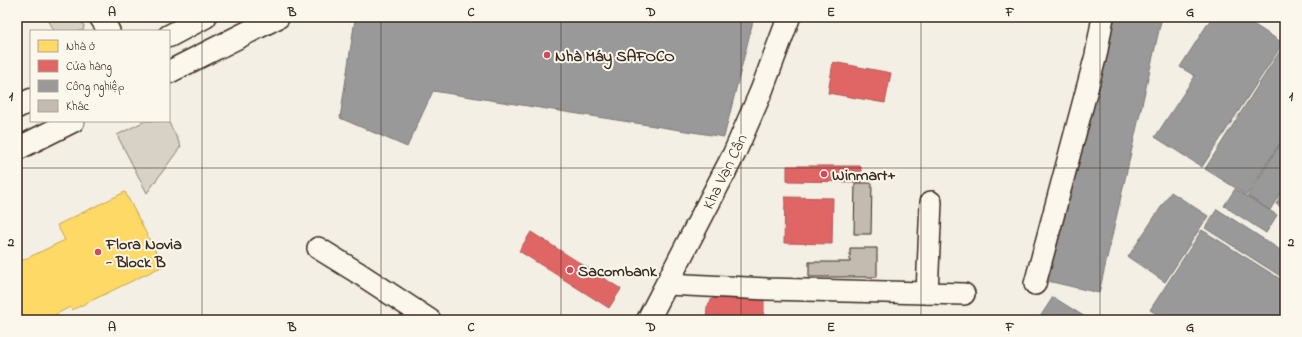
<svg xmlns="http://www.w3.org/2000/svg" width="1302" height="337" viewBox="0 0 1302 337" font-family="'Indie Flower',sans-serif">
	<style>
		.green { fill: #d8d1c6; stroke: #8a7e72 }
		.homes { fill: #ffd966; stroke: #c4a450 }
		.shops { fill: #e06666; stroke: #ae5450 }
		.industry { fill: #999; stroke: #7d7874 }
		.building { fill: #c3bbb0; stroke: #3b2a1e }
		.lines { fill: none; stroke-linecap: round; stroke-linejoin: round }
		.street-casing { stroke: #3b2a1e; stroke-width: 24 }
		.secondary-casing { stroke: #3b2a1e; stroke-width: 25 }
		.highway-casing { stroke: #3b2a1e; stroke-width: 25 }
		.street { stroke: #fbf7ec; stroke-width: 21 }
		.secondary { stroke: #fbf7ec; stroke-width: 22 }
		.highway { stroke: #fbf7ec; stroke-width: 22 }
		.grid { fill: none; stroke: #3b2a1e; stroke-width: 1; stroke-opacity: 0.55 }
		.poi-dot { fill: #d1495b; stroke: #fbf7ec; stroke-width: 1.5 }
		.labels { text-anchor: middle; stroke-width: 4; stroke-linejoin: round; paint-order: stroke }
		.poi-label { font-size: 16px; font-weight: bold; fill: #3b2a1e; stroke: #fbf7ec; text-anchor: start }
		.street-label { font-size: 16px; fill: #3b2a1e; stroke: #fbf7ec }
		.neatline { fill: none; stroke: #3b2a1e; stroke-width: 1.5 }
		.grid-label { font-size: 13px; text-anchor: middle; font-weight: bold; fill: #3b2a1e }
	</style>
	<rect width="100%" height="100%" fill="#f3efe4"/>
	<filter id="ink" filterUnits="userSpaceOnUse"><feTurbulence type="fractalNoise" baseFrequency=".025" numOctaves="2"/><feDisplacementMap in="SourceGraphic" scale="8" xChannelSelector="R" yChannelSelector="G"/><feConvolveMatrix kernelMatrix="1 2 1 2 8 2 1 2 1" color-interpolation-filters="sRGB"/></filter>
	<g filter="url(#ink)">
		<!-- green -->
		<g class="green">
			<polygon points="48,17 79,17 84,26 83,31 54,31 49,21"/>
			<polygon points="145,121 168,121 181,146 147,193 117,135"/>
		</g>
		<!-- homes -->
		<polygon class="homes" points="125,192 163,266 72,310 70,307 45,320 17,320 17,263 65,240 57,225"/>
		<!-- shops -->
		<g class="shops">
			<polygon points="833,62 891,73 885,103 828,93"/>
			<polygon points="787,166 861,166 861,182 787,181"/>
			<polygon points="785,197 833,198 832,244 784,243"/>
			<polygon points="531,232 621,289 609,308 519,251"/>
			<polygon points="719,295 764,296 764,320 706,320 707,307 711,300"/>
		</g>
		<!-- industry -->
		<g class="industry">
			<polygon points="359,17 754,17 724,137 433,91 407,147 340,118 355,19"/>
			<polygon points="1095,17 1162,17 1099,293 1035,278"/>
			<polygon points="1212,17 1242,17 1283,43 1202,167 1155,137 1195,76 1180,67"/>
			<polygon points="1285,43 1285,135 1247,195 1205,169"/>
			<polygon points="1285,136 1285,186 1270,210 1248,196"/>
			<polygon points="1235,189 1277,215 1266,233 1224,206"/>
			<polygon points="1285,189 1285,209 1276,204"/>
			<polygon points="1171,192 1208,216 1165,282 1128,257"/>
			<polygon points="1217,209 1285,253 1285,279 1205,228"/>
			<polygon points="1202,230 1285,282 1285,320 1167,320 1150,310"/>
			<polygon points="1053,297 1090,320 1038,320"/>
		</g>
		<!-- building -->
		<g class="building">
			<polygon points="855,183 872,183 871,234 854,234"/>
			<polygon points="850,248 877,248 877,277 809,277 809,262 850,262"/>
		</g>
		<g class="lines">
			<!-- street casing -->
			<g class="street-casing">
				<g id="street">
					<polyline points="100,17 109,31"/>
					<polyline points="318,248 360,274 430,320"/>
					<polyline points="667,284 767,289 964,294"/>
					<polyline points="1035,284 1096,55 1103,17"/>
					<polyline points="927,293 931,202"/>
				</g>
			</g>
			<!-- secondary casing -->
			<g class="secondary-casing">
				<polyline id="secondary" points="648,320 734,154 761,92 789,17"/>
			</g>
			<!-- highway casing -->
			<g class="highway-casing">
				<g id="highway">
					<polyline points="169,36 205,17"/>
					<polyline points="169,72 278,17"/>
					<polyline points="17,107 31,100"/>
					<polyline points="17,149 73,121"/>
				</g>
			</g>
			<!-- street -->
			<use href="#street" class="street"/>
			<!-- secondary -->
			<use href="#secondary" class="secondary"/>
			<!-- highway -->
			<use href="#highway" class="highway"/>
		</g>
	</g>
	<!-- grid -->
	<path class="grid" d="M202,17V320M381,17V320M561,17V320M741,17V320M921,17V320M1100,17V320M17,168H1285"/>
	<!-- markers -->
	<g class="poi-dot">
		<circle cx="547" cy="55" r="4"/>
		<circle cx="824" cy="174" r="4"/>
		<circle cx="98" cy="252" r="4"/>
		<circle cx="570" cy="270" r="4"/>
	</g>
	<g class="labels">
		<!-- poi labels -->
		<g class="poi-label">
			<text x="555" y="61">Nhà Máy SAFOCO</text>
			<text x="832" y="180">Winmart+</text>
			<text x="106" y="249">Flora Novia<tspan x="106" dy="18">- Block B</tspan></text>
			<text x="578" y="276">Sacombank</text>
		</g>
		<!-- street labels -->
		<g class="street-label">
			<text transform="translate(724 171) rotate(-64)" y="6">Kha Vạn Cân</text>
		</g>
	</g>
	<!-- margin -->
	<rect width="1302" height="337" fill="none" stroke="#fbf7ec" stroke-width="44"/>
	<!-- legend -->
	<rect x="30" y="30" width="140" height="92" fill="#fbf7ec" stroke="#aea59a"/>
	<rect x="38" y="40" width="20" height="12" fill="#ffd966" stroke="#aea59a"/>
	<text x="66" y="50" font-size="12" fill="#3b2a1e">Nhà ở</text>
	<rect x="38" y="60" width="20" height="12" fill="#e06666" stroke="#aea59a"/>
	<text x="66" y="70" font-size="12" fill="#3b2a1e">Cửa hàng</text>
	<rect x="38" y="80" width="20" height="12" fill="#999999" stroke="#aea59a"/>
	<text x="66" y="90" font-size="12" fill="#3b2a1e">Công nghiệp</text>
	<rect x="38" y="100" width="20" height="12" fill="#c3bbb0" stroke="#aea59a"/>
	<text x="66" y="110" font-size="12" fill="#3b2a1e">Khác</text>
	<rect x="22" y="22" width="1258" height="293" class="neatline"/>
	<g class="grid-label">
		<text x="112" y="16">A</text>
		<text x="292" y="16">B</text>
		<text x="471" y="16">C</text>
		<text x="651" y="16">D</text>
		<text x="831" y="16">E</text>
		<text x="1010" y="16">F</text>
		<text x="1190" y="16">G</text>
		<text x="11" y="100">1</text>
		<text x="1291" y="100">1</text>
		<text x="11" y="246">2</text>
		<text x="1291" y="246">2</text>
		<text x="112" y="331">A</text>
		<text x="292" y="331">B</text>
		<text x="471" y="331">C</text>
		<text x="651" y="331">D</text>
		<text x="831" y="331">E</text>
		<text x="1010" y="331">F</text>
		<text x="1190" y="331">G</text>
	</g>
</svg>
